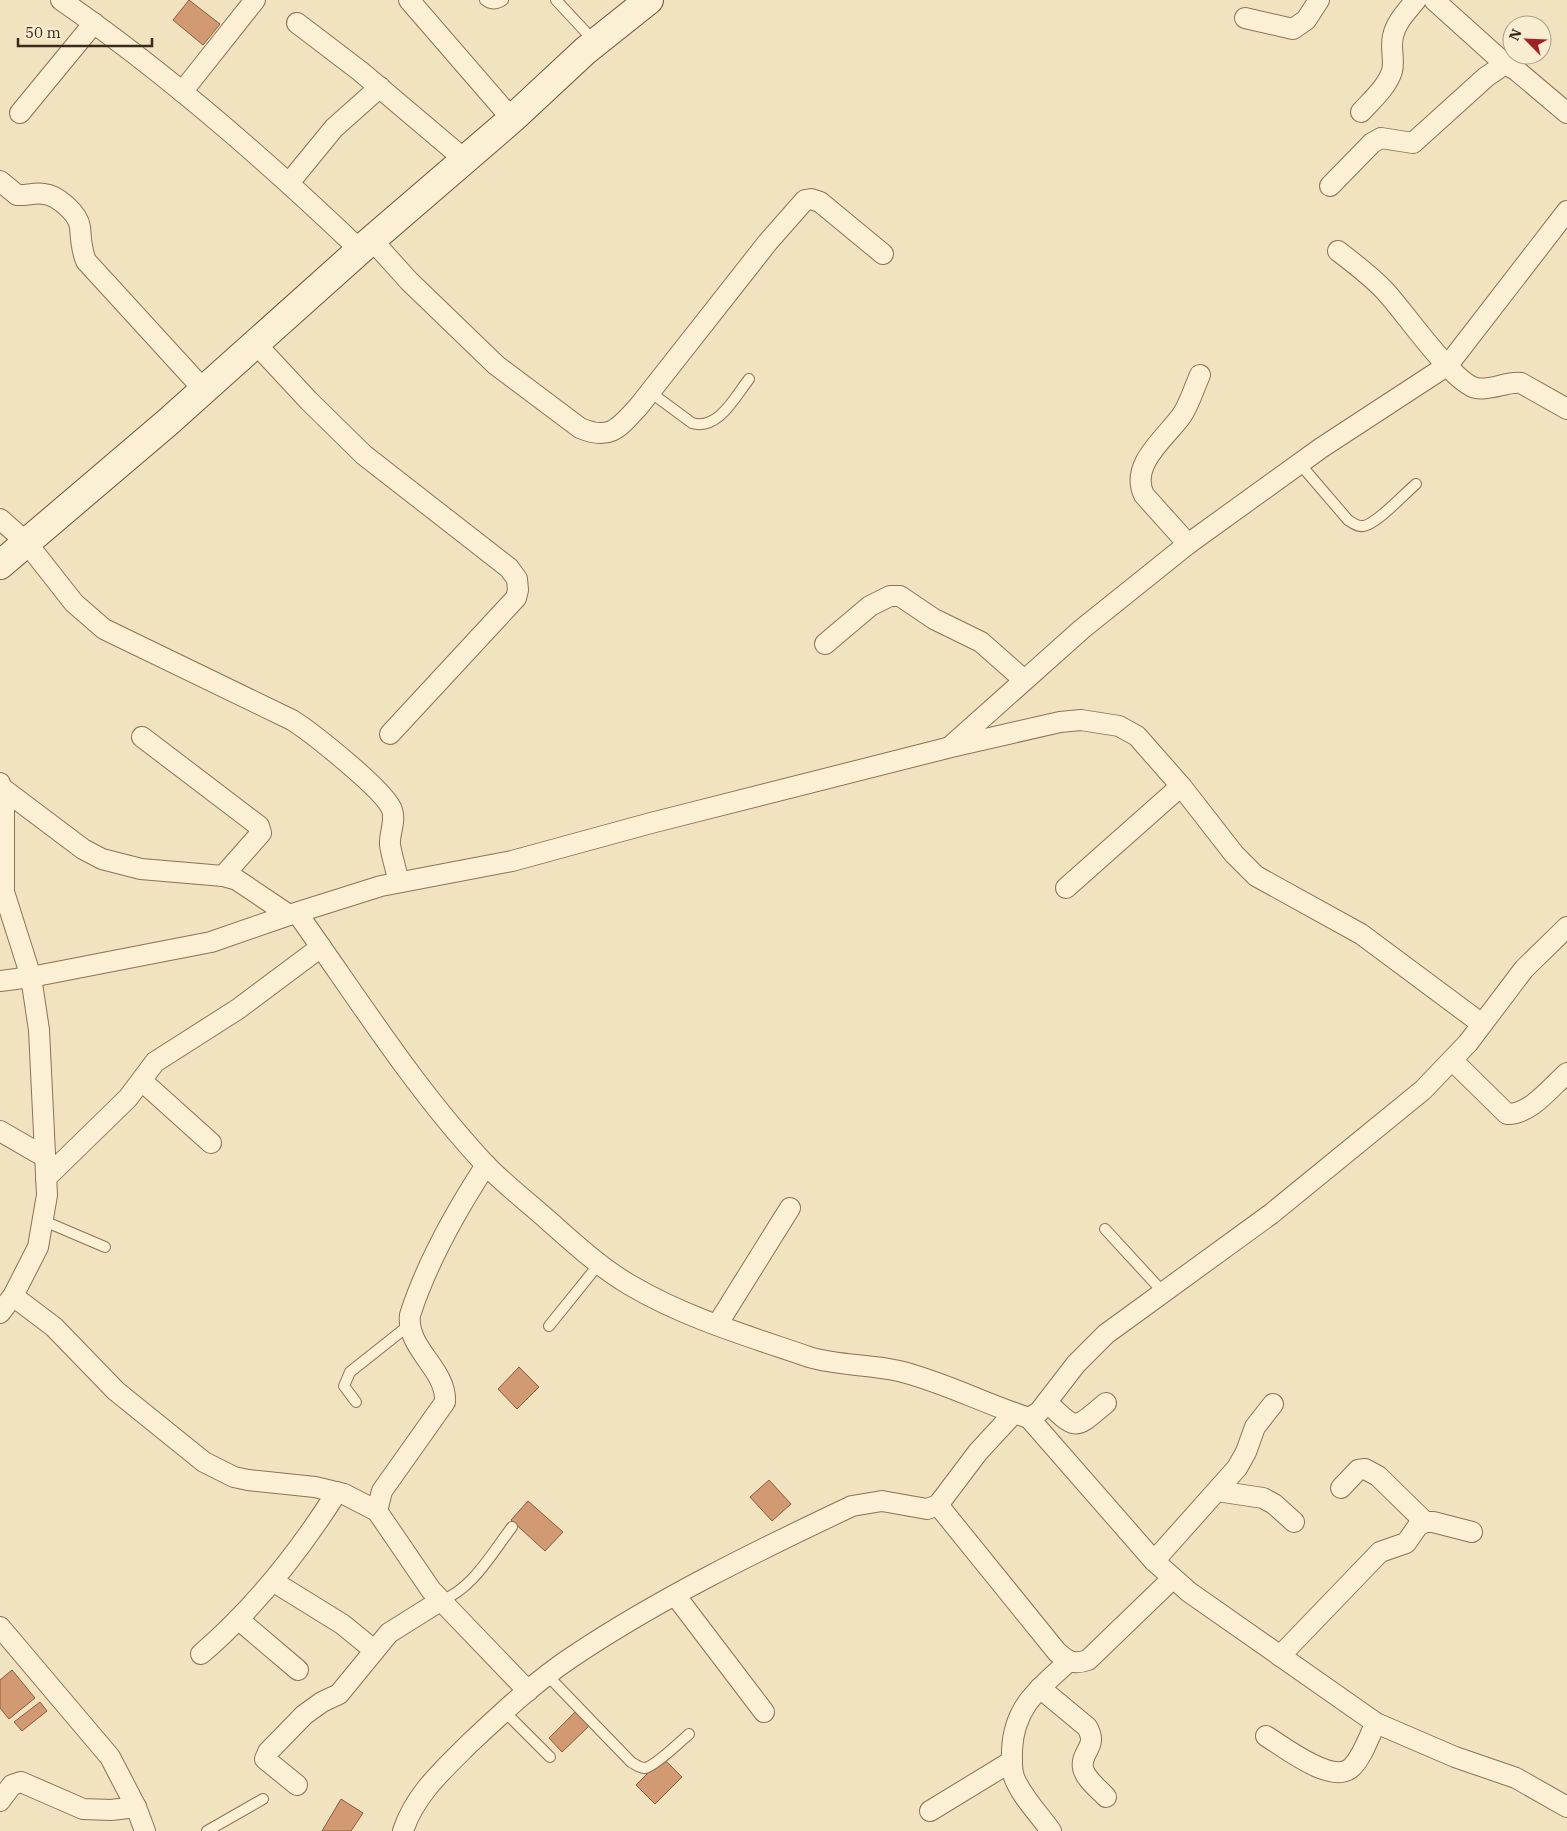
<svg xmlns="http://www.w3.org/2000/svg" width="1567" height="1831" viewBox="0 0 1567 1831" font-family="'IBM Plex Serif',serif">
	<style>
		.building { fill: #d29a73; stroke: #8d5a3b }
		.lines { fill: none; stroke-linecap: round; stroke-linejoin: round }
		.lane-casing { stroke: #8c7257; stroke-width: 12 }
		.street-casing { stroke: #8c7257; stroke-width: 22 }
		.secondary-casing { stroke: #6d533a; stroke-width: 30 }
		.lane { stroke: #fbefd4; stroke-width: 10 }
		.street { stroke: #fbefd4; stroke-width: 20 }
		.secondary { stroke: #fbefd4; stroke-width: 28 }
	</style>
	<rect width="100%" height="100%" fill="#f1e2c0"/>
	<!-- building -->
	<g class="building">
		<polygon points="189,0 220,24 203,45 173,20"/>
		<polygon points="519,1367 539,1387 517,1409 498,1389"/>
		<polygon points="769,1480 791,1504 772,1521 750,1497"/>
		<polygon points="528,1501 563,1532 545,1551 511,1520"/>
		<polygon points="12,1670 35,1698 9,1719 0,1708 0,1680"/>
		<polygon points="40,1702 47,1711 22,1731 14,1722"/>
		<polygon points="575,1712 589,1726 562,1752 549,1738"/>
		<polygon points="663,1758 682,1777 655,1804 636,1785"/>
		<polygon points="341,1799 363,1813 351,1831 322,1831"/>
	</g>
	<g class="lines">
		<!-- lane casing -->
		<g class="lane-casing">
			<g id="lane">
				<path d="M485,0C491,5 497,4 503,0"/>
				<polyline points="556,0 595,42"/>
				<path d="M650,392L692,423C718,431 735,397 749,379"/>
				<path d="M1300,464L1348,520C1353,523 1357,527 1363,526C1376,525 1405,493 1416,484"/>
				<polyline points="44,1221 105,1247"/>
				<polyline points="1105,1229 1163,1292"/>
				<polyline points="549,1326 599,1264"/>
				<polyline points="356,1402 344,1386 350,1372 408,1326"/>
				<path d="M440,1601C472,1590 492,1553 512,1527"/>
				<path d="M548,1676L631,1762C635,1764 639,1768 645,1768C655,1766 680,1742 689,1734"/>
				<polyline points="504,1711 550,1757"/>
				<polyline points="207,1831 263,1799"/>
			</g>
		</g>
		<!-- street casing -->
		<g class="street-casing">
			<g id="street">
				<path d="M61,0C168,74 266,160 360,250"/>
				<polyline points="409,0 512,119"/>
				<polyline points="1434,0 1505,64"/>
				<polyline points="1245,18 1293,29 1306,20 1319,0"/>
				<polyline points="297,23 360,71 464,159"/>
				<polyline points="182,92 255,0"/>
				<path d="M1361,112C1372,100 1387,87 1392,71C1395,60 1390,48 1393,36C1396,22 1407,11 1416,0"/>
				<polyline points="20,113 94,23"/>
				<path d="M0,181L17,195C26,196 35,192 44,194C57,195 78,213 80,227C81,239 81,249 86,261L204,390"/>
				<polyline points="289,183 334,128 380,87"/>
				<polyline points="1330,186 1372,143 1381,138 1413,143 1486,77 1505,64 1516,70 1567,113"/>
				<path d="M372,240L409,281L496,365L580,428C610,441 619,428 639,406L768,242L805,200L811,199L820,202L883,254"/>
				<path d="M1338,251C1355,264 1371,276 1385,291C1404,311 1453,383 1476,388C1491,391 1507,381 1521,383L1567,409"/>
				<polyline points="256,344 309,401 364,455 509,568 517,579 518,590 516,598 390,734"/>
				<path d="M0,519L26,542L74,603L104,629L292,720C311,732 386,791 392,810C396,822 389,833 390,845C392,857 396,870 399,882"/>
				<path d="M1188,544L1144,495C1129,464 1167,437 1182,415C1190,403 1194,388 1200,375"/>
				<polyline points="825,644 870,606 890,596 900,596 934,619 981,642 1024,680"/>
				<polyline points="142,737 259,826 261,833 223,876"/>
				<polyline points="952,745 1082,629 1188,544 1321,448 1448,365 1567,211"/>
				<polyline points="0,783 4,800 4,892 31,977 39,1030 47,1195 38,1247 13,1296 0,1313"/>
				<polyline points="2,788 83,849 102,859 141,869 223,876 237,880 289,915"/>
				<polyline points="1066,888 1181,786"/>
				<path d="M297,913C357,997 414,1088 485,1164C505,1185 529,1203 550,1222C575,1244 601,1268 630,1285C686,1318 748,1336 809,1357C839,1366 869,1364 899,1371C944,1382 985,1404 1029,1418L1039,1412L1076,1364L1106,1334L1271,1214L1423,1090L1468,1043L1524,969L1567,927"/>
				<polyline points="0,981 31,977 211,942 289,915 381,886 512,861 651,823 951,747 1060,722 1081,720 1119,726 1137,736 1181,786 1234,854 1256,876 1361,934 1482,1024"/>
				<path d="M1453,1061L1507,1114C1530,1115 1551,1087 1567,1073"/>
				<polyline points="142,1081 211,1143"/>
				<polyline points="0,1131 45,1157"/>
				<path d="M486,1165C456,1211 427,1262 410,1315C406,1349 447,1369 445,1402L382,1491L377,1511L431,1590L528,1691"/>
				<polyline points="46,1178 128,1098 155,1062 238,1009 321,947"/>
				<polyline points="13,1296 54,1327 116,1391 204,1462 234,1477 248,1480 315,1487 344,1494 377,1511"/>
				<polyline points="717,1325 790,1208"/>
				<path d="M1047,1402C1077,1432 1075,1429 1106,1403"/>
				<polyline points="1029,1418 1154,1561 1189,1592 1376,1723 1455,1757 1516,1778 1567,1807"/>
				<polyline points="1341,1488 1358,1470 1365,1469 1378,1476 1425,1522"/>
				<polyline points="1217,1491 1263,1498 1274,1504 1294,1522"/>
				<path d="M938,1505L1057,1652C1068,1662 1074,1665 1088,1660L1172,1579"/>
				<polyline points="1154,1561 1237,1468 1246,1452 1255,1427 1273,1404"/>
				<polyline points="274,1582 342,1624 374,1650"/>
				<polyline points="675,1595 764,1712"/>
				<polyline points="238,1619 298,1670"/>
				<polyline points="0,1627 110,1757 136,1807 145,1831"/>
				<path d="M201,1654C256,1607 299,1552 337,1492"/>
				<polyline points="1280,1656 1380,1552 1406,1543 1418,1526 1425,1522 1433,1522 1472,1532"/>
				<path d="M1040,1688L1087,1727C1099,1747 1080,1751 1083,1768C1085,1779 1099,1789 1106,1797"/>
				<path d="M1266,1736C1284,1747 1333,1786 1352,1767C1363,1756 1369,1736 1376,1723"/>
				<polyline points="297,1785 265,1759 268,1752 304,1715 322,1702 339,1694 389,1633 440,1601"/>
				<polyline points="0,1801 12,1785 21,1782 83,1809 111,1810 136,1807"/>
				<polyline points="930,1811 1012,1761"/>
				<path d="M403,1831C415,1794 444,1769 471,1742C503,1712 536,1681 572,1657C660,1598 757,1551 852,1506L882,1501L927,1509L938,1505L978,1452L1014,1413"/>
				<path d="M1051,1831C1039,1814 1021,1796 1014,1777C1011,1768 1012,1759 1012,1750C1014,1706 1039,1689 1068,1662"/>
			</g>
		</g>
		<!-- secondary casing -->
		<g class="secondary-casing">
			<polyline id="secondary" points="0,565 168,422 360,250 512,119 585,51 649,0"/>
		</g>
		<!-- lane -->
		<use href="#lane" class="lane"/>
		<!-- street -->
		<use href="#street" class="street"/>
		<!-- secondary -->
		<use href="#secondary" class="secondary"/>
	</g>
	<!-- north arrow -->
	<g transform="translate(1527 40) rotate(294)"><circle r="24" fill="#f8ecd1" stroke="#ac9e89"/>
	<path d="M0-4L9 19L0 12L-9 19Z" fill="#9f2225"/>
	<text y="-8" font-size="14" font-weight="bold" text-anchor="middle" fill="#3a2a1c">N</text>
	</g>
	<!-- scale -->
	<path d="M18 38v8h134v-8" fill="none" stroke="#3a2a1c" stroke-width="2.5"/>
	<text x="25" y="38" font-size="15" fill="#3a2a1c" stroke="#f8ecd1" stroke-width="4" paint-order="stroke">50 m</text>
</svg>
